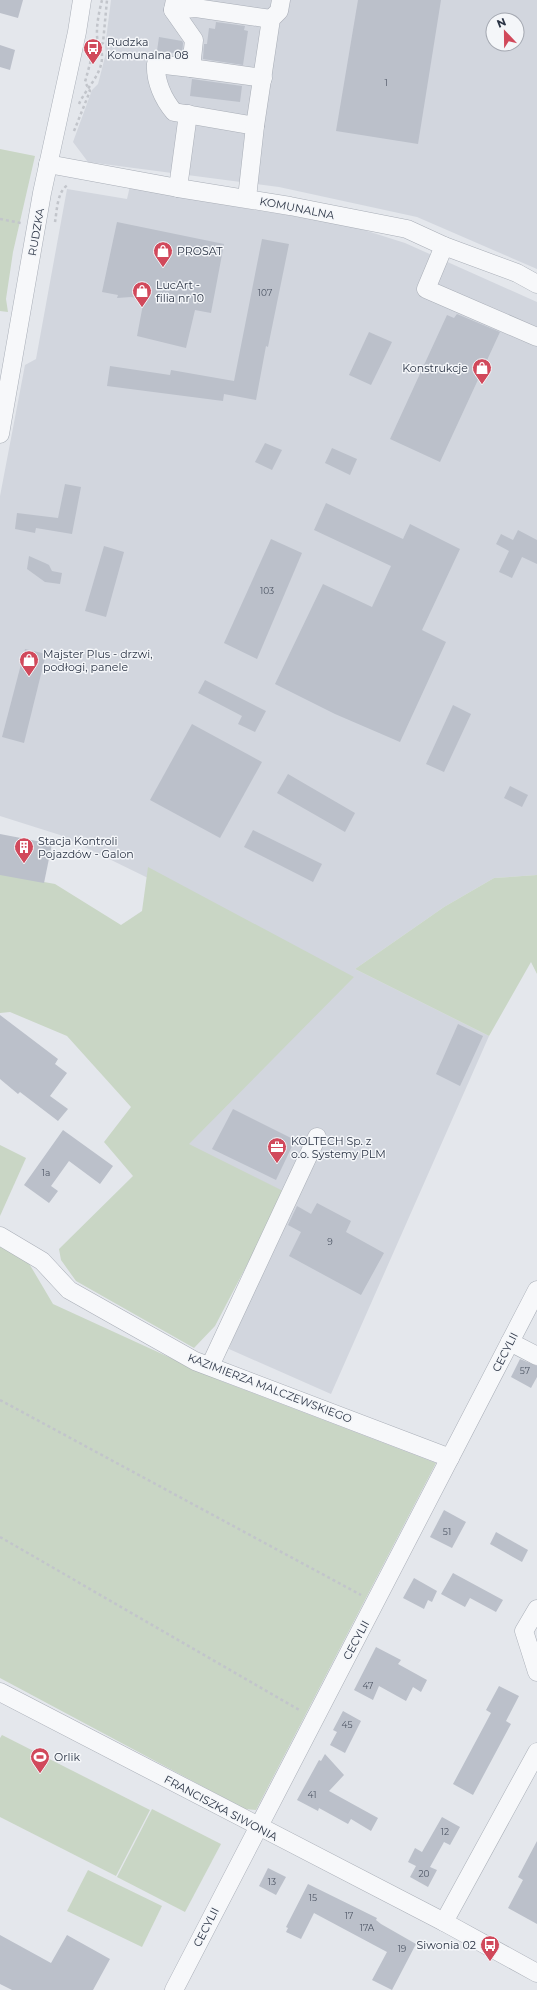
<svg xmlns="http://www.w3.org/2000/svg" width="537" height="1990" viewBox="0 0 537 1990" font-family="Montserrat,sans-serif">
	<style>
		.built { fill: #d2d6de; fill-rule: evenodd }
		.green { fill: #c9d6c5 }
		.building { fill: #bbc0ca }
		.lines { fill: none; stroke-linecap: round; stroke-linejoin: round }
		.minor-casing { stroke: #a9aeb7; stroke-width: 19 }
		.path { stroke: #c2c5cb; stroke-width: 2.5; stroke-dasharray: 3 3; stroke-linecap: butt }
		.minor { stroke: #f7f8fa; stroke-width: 18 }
		.labels { text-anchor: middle; stroke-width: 3; stroke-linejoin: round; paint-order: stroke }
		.number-label { font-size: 9px; fill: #4f5766 }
		.poi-label { font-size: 11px; fill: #2b3445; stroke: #f4f6f9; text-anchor: start }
		.street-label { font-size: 11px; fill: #2b3445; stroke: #f4f6f9 }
	</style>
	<rect width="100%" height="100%" fill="#e4e7ec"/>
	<!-- built -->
	<g class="built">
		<path d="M111,0H537V269L417,217L279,187L88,162L73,142L92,90L98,84L106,53L105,47ZM493,20H517V44H493Z"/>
		<polygon points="130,186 254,210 345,224 405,243 537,302 537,875 494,878 444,907 355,969 489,1036 331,1394 229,1349 281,1196 178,1146 349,976 60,835 0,816 0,496 25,365 36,359 67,189 127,199"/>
	</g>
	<!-- green -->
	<g class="green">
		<polygon points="0,149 35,156 13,252 6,299 8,312 0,311"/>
		<polygon points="148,867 354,977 189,1144 285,1192 215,1326 194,1348 76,1281 61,1260 59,1249 133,1176 104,1142 131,1107 67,1036 10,1012 0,1013 0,874 55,884 121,925 142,911"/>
		<polygon points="537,875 537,974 531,962 489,1036 355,969 444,907 494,878"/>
		<polygon points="0,1145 26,1158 0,1216"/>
		<polygon points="0,1244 27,1260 53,1304 221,1381 436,1463 256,1810 245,1809 0,1678"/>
		<polygon points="2,1735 150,1810 116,1876 0,1817 0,1738"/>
		<polygon points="152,1809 221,1844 185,1912 117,1877"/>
		<polygon points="88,1870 162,1906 142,1947 67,1911"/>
	</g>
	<!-- building -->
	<g class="building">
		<polygon points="0,0 23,0 18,18 0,13"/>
		<polygon points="358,0 441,0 418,144 336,131"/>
		<polygon points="216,22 245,26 244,30 248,31 243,65 203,59 204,44 207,44 209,28 215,29"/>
		<polygon points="159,37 182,41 183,43 182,54 157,51"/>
		<polygon points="0,45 15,50 10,70 0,67"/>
		<polygon points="192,79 242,86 240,102 190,96"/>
		<polygon points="117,222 224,244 211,313 195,310 186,348 137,336 144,299 131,297 117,298 118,295 102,292"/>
		<polygon points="262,239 289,244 268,347 266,346 256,400 224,394 223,401 107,386 110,366 170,375 171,370 234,381"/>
		<polygon points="457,314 500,332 440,462 390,439 447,315 454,318"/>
		<polygon points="369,332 392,342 371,385 349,375"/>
		<polygon points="265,443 282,450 272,470 255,462"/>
		<polygon points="332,448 357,459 350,475 325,463"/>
		<polygon points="65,484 81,487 72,534 36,528 35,533 15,529 17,513 58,518"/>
		<polygon points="326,503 403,539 410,524 460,549 422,630 446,642 400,742 335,714 275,684 323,584 372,607 391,566 314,530"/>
		<polygon points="518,530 537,540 537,564 522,557 512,578 499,572 509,551 496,544 501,534 513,540"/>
		<polygon points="271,539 302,553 257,659 224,643"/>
		<polygon points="104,546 124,552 106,617 85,611"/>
		<polygon points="29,556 45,563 49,565 52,571 62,573 60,584 45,582 27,569"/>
		<polygon points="25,649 46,654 24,743 2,737"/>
		<polygon points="205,680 266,711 255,732 238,724 242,716 198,693"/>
		<polygon points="453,705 471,714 444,772 426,764"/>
		<polygon points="192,724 262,762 220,838 150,800"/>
		<polygon points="288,774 355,813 345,832 277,793"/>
		<polygon points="510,786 528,795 522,807 504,798"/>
		<polygon points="253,830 322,864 313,882 244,847"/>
		<polygon points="0,834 52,844 44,883 0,875"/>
		<polygon points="0,1015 58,1059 55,1064 67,1073 50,1096 68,1109 58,1121 20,1092 18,1094 0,1079"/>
		<polygon points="458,1024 483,1036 460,1086 436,1074"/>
		<polygon points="233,1109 295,1140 276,1180 212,1149"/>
		<polygon points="63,1130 113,1166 100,1184 69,1161 51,1186 58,1191 49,1203 24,1185"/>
		<polygon points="317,1203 351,1221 346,1232 384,1253 361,1295 289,1256 301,1232 288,1225 297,1206 311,1214"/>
		<polygon points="520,1359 537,1366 537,1377 531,1388 511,1377"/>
		<polygon points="444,1510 466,1522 452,1548 430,1537"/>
		<polygon points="496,1532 528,1550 522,1562 490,1544"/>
		<polygon points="453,1573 503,1600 496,1612 470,1598 465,1607 441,1594"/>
		<polygon points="414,1578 437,1591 432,1602 428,1600 424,1609 403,1598"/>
		<polygon points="376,1647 401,1660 398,1664 427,1680 421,1692 413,1687 406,1701 379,1686 373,1700 354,1690"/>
		<polygon points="499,1686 519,1696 506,1721 511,1724 473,1795 453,1784 491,1713 486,1710"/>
		<polygon points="343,1711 361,1721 345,1753 330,1745 337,1732 333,1730"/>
		<polygon points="325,1754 344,1775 329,1791 378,1818 371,1831 351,1819 348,1824 319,1808 318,1811 297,1800 319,1760 321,1761"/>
		<polygon points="442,1817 460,1827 450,1845 444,1842 430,1867 437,1870 428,1887 410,1877 416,1866 408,1862 415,1848 422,1852"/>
		<polygon points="537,1841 537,1924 508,1908 523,1880 518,1877"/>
		<polygon points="268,1868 286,1877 276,1895 259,1886"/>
		<polygon points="308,1884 377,1918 376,1920 381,1924 416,1944 392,1990 372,1980 387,1952 314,1913 301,1939 286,1932 288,1928 286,1927"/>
		<polygon points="0,1935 51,1963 67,1935 110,1959 93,1990 12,1990 0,1984"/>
	</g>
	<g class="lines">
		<!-- minor casing -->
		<g class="minor-casing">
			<g id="minor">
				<polyline points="175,0 173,10 194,40 191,68 263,78"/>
				<polyline points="173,10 196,8 271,19"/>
				<path d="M191,68L156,64C155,81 163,99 174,112L255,126"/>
				<polyline points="48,164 178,188 290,206 407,229 444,246 517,273 537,284"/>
				<polyline points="178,188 188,114"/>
				<polyline points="247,198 255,126 271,19 279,11 281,0"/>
				<polyline points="444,246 426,289 537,337"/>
				<polyline points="0,434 42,193 77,32 82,0"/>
				<polyline points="0,1236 42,1261 69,1290 195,1361 450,1458"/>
				<polyline points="510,1342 537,1356"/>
				<polyline points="210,1366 317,1137"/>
				<polyline points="537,1609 524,1631 537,1672"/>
				<polyline points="0,1692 444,1922 537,1973"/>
				<polyline points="444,1922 537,1752"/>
				<polyline points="174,1990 537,1290"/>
			</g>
		</g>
		<!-- path -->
		<g class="path">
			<path d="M79,104C86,88 103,74 102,55C102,51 99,47 98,43C95,30 99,12 102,0"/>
			<polyline points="74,131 90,91 85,82 94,49 103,43 107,0"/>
			<polyline points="0,219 21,223"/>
			<path d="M55,222C57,211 57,191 68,185"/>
			<polyline points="0,1400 361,1595"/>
			<polyline points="0,1537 301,1711"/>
		</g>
		<!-- minor -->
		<use href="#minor" class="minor"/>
	</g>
	<!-- icons -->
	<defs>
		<g id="bus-pin" transform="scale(1)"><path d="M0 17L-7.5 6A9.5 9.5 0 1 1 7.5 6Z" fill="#d1495b" stroke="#f4f6f9"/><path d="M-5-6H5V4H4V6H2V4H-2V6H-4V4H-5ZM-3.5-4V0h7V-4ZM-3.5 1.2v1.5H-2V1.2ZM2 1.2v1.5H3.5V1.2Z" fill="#fff"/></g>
		<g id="shop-pin" transform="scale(1)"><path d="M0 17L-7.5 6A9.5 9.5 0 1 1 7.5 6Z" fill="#d1495b" stroke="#f4f6f9"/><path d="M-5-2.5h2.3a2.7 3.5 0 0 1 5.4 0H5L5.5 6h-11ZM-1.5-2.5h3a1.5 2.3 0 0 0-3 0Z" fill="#fff"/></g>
		<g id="building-pin" transform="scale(1)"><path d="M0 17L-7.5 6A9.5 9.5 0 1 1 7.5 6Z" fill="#d1495b" stroke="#f4f6f9"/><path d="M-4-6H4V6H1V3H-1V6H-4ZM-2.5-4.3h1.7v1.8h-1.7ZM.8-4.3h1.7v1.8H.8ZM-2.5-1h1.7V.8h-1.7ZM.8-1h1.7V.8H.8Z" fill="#fff"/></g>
		<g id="office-pin" transform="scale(1)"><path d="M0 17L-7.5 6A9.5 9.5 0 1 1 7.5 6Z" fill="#d1495b" stroke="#f4f6f9"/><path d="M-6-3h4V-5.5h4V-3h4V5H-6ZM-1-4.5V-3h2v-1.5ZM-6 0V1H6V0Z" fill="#fff"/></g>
		<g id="stadium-pin" transform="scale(1)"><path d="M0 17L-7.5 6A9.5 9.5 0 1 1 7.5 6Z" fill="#d1495b" stroke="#f4f6f9"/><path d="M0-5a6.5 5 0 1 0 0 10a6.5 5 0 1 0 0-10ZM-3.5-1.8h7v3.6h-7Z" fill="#fff"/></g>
	</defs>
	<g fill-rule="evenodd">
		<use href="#bus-pin" x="93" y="48"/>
		<use href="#shop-pin" x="163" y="251"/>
		<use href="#shop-pin" x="142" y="291"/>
		<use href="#shop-pin" x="482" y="368"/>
		<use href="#shop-pin" x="29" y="660"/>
		<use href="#building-pin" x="24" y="847"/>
		<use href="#office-pin" x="277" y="1147"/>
		<use href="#stadium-pin" x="40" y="1757"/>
		<use href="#bus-pin" x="490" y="1945"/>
	</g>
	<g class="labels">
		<!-- number labels -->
		<g class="number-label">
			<text x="386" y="86">1</text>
			<text x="265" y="296">107</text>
			<text x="267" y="594">103</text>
			<text x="46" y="1176">1a</text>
			<text x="330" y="1245">9</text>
			<text x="525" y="1374">57</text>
			<text x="447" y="1535">51</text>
			<text x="368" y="1689">47</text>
			<text x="347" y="1728">45</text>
			<text x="312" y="1798">41</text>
			<text x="445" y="1835">12</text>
			<text x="424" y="1877">20</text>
			<text x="272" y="1885">13</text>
			<text x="313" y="1901">15</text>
			<text x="349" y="1919">17</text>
			<text x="367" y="1931">17A</text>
			<text x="402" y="1952">19</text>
		</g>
		<!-- poi labels -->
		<g class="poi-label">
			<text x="107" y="46">Rudzka<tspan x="107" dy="13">Komunalna 08</tspan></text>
			<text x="177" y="255">PROSAT</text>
			<text x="156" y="289">LucArt -<tspan x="156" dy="13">filia nr 10</tspan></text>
			<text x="468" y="372" text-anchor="end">Konstrukcje</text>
			<text x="43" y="658">Majster Plus - drzwi,<tspan x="43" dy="13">podłogi, panele</tspan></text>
			<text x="38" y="845">Stacja Kontroli<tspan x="38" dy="13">Pojazdów - Galon</tspan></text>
			<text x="291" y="1145">KOLTECH Sp. z<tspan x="291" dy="13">o.o. Systemy PLM</tspan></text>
			<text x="54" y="1761">Orlik</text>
			<text x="476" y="1949" text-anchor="end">Siwonia 02</text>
		</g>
		<!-- street labels -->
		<g class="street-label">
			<text transform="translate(297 208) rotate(11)" y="4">KOMUNALNA</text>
			<text transform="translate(36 232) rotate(-80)" y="4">RUDZKA</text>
			<text transform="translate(505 1352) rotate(-63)" y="4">CECYLII</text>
			<text transform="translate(270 1388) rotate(21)" y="4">KAZIMIERZA MALCZEWSKIEGO</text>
			<text transform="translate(356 1640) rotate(-62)" y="4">CECYLII</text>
			<text transform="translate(221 1808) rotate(28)" y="4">FRANCISZKA SIWONIA</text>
			<text transform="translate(206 1927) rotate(-63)" y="4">CECYLII</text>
		</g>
	</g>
	<!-- north arrow -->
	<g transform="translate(505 32) rotate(338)"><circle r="19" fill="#f4f6f9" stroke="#a4a8b1"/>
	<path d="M0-3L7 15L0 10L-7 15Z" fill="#d1495b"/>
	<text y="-6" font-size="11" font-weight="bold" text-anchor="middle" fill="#2b3445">N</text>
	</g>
</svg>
